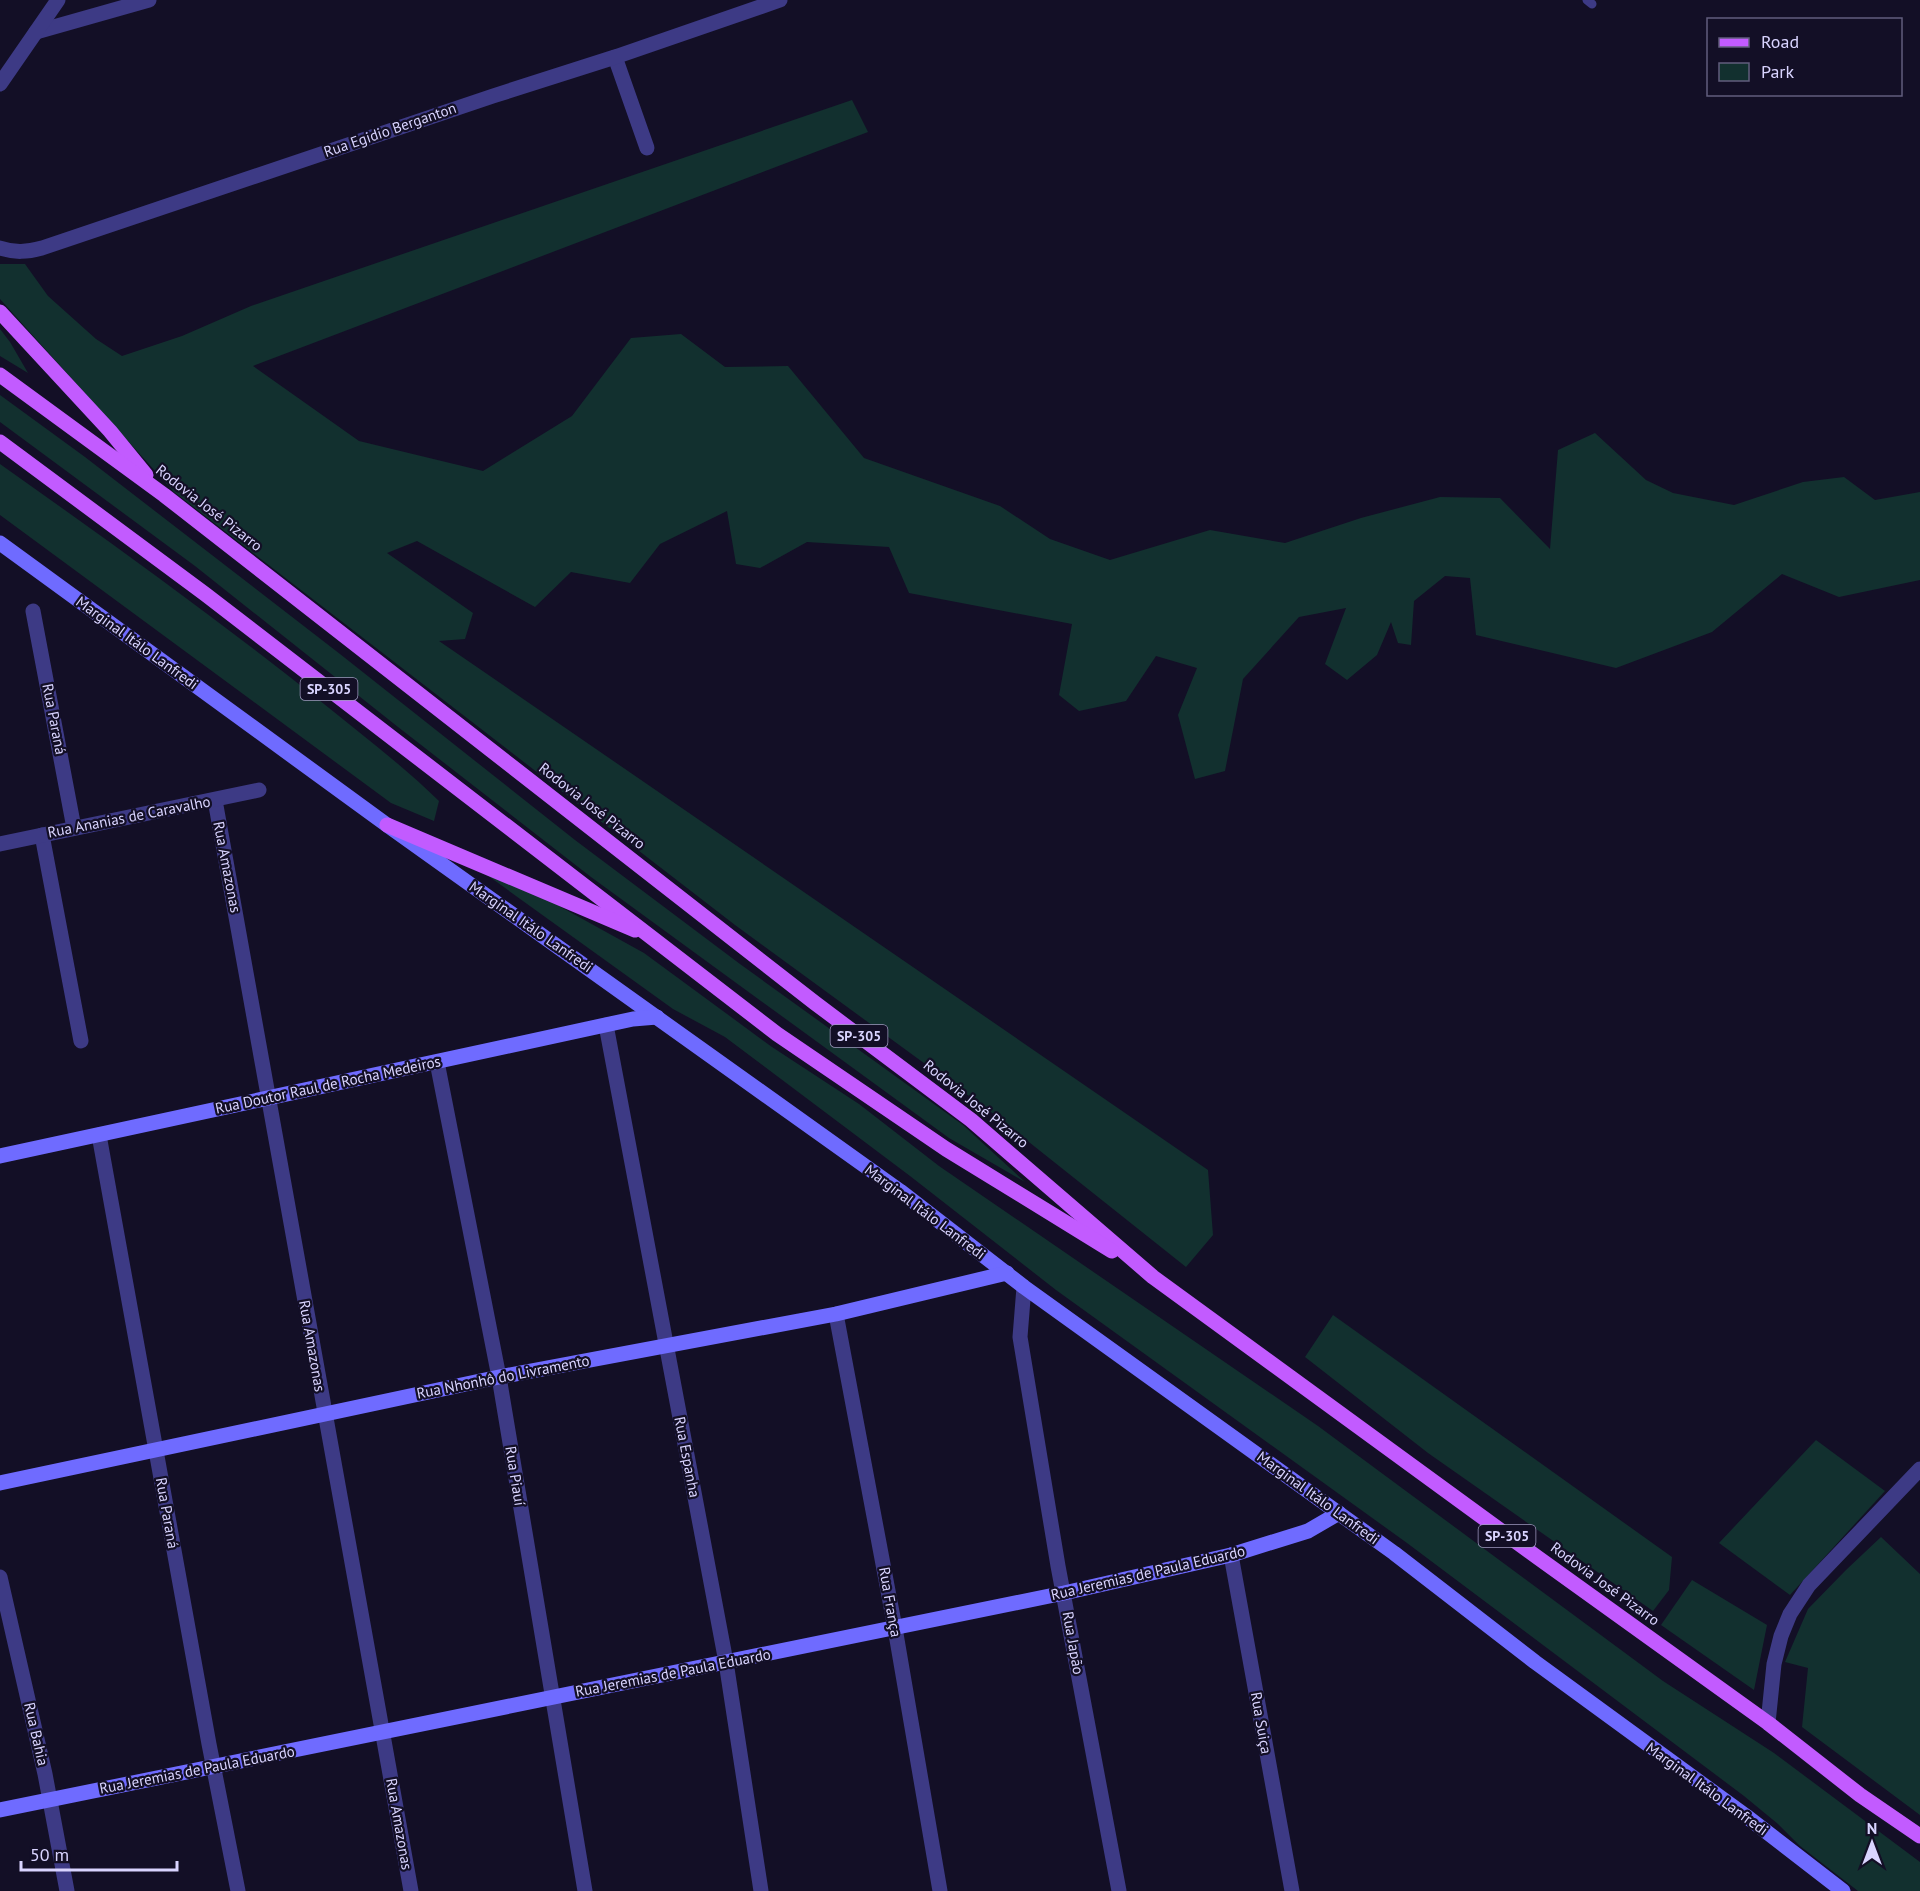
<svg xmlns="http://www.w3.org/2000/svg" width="1920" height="1891" viewBox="0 0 1920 1891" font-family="'PT Sans',sans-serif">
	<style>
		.green { fill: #12302f }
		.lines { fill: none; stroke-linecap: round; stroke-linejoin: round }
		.lane { stroke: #3d3a85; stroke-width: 9 }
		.street { stroke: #3d3a85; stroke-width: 15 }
		.secondary { stroke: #6f6bff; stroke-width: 15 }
		.primary { stroke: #c25bff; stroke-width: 15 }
		.labels { text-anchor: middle; stroke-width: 4.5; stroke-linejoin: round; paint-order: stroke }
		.shield { fill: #130f26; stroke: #9e99be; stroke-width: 1.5 }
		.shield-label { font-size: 14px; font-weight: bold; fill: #d9d4ff }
		.street-label { font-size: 15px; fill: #d9d4ff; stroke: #130f26 }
	</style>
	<rect width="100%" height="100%" fill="#130f26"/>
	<!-- green -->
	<g class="green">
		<polygon points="852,100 868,132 253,366 359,441 483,471 572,416 631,338 681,334 725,367 788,366 864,458 1000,506 1050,539 1110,560 1210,530 1285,543 1361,518 1440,497 1500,498 1550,549 1558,450 1595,433 1646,480 1673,493 1734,505 1803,482 1844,477 1875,500 1920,492 1920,580 1839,597 1782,574 1712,632 1616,668 1476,635 1470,578 1445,576 1414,601 1411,645 1398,643 1391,622 1377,655 1347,680 1325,664 1346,608 1299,617 1243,679 1225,771 1195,779 1178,715 1197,668 1156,656 1126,701 1079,711 1059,695 1072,624 909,593 889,547 807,542 760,568 736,564 727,511 660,544 630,583 571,572 535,607 417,541 387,553 473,613 465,639 439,641 1208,1170 1213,1235 1186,1267 995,1115 735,925 174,492 0,299 0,264 25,264 48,296 96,339 122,356 182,336 251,306"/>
		<polygon points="0,329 10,342 28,373 0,356"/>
		<polygon points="0,395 85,457 340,654 575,840 740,964 963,1125 1025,1182 949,1138 591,877 398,727 195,566 0,422"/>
		<path d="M0,464C106,539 212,615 314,696C356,730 400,763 439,801L434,821L391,803L0,515Z"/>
		<polygon points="480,870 541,896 644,953 772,1047 859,1104 939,1166 1318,1426 1663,1681 1774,1753 1920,1862 1920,1891 1858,1891 1800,1846 1778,1824 1744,1796 1407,1543 1056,1290 910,1176 725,1037 673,1009"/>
		<polygon points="1333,1315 1672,1557 1669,1590 1653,1611 1428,1453 1305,1357"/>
		<polygon points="1816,1440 1885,1491 1790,1595 1719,1543"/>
		<polygon points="1881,1537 1920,1574 1920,1815 1802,1727 1808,1668 1785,1662 1808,1609 1846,1570"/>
		<polygon points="1692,1580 1767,1625 1754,1690 1661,1625"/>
	</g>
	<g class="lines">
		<!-- lane -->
		<polyline class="lane" points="1587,0 1592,4"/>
		<!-- street -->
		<g class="street">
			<polyline points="36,32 149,0"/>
			<polyline points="615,57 647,148"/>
			<polyline points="0,84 58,0"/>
			<path d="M0,248C15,253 27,252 42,248L493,96L615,57L780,0"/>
			<polyline points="33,611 74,828"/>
			<polyline points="215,800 411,1891"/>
			<polyline points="42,835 81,1041"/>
			<polyline points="0,844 259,790"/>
			<polyline points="606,1025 726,1662 761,1891"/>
			<polyline points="437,1062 499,1377 585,1891"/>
			<polyline points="99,1135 209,1744 238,1891"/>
			<polyline points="1024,1287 1020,1337 1058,1566 1119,1891"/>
			<polyline points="836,1314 895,1628 940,1891"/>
			<polyline points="1231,1555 1292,1891"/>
			<polyline points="0,1577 45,1774 67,1891"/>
			<polyline points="1768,1723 1774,1664 1781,1636 1790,1614 1809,1585 1920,1469"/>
		</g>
		<!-- secondary -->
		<g class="secondary">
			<polyline points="0,543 387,825 900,1191 1024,1287 1394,1553 1535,1662 1746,1816 1843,1891"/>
			<polyline points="0,1156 633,1019 657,1017"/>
			<polyline points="0,1483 499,1377 836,1314 1007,1273"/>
			<polyline points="0,1810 1064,1593 1231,1555 1308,1531 1339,1513"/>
		</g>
		<!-- primary -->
		<g class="primary">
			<polyline points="0,312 110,431 146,475"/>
			<polyline points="0,375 164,495 815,1003 971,1120 1153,1277 1537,1557 1768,1723 1860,1795 1920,1836"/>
			<polyline points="0,442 205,594 777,1034 946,1149 1112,1251"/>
			<polyline points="387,825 635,930"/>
		</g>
	</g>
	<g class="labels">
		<!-- shield labels -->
		<g class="shield">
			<rect x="300.5" y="678" width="57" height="22" rx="4.5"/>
			<rect x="830.5" y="1025" width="57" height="22" rx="4.5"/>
			<rect x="1478.5" y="1525" width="57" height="22" rx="4.5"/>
		</g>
		<g class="shield-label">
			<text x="329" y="694">SP-305</text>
			<text x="859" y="1041">SP-305</text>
			<text x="1507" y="1541">SP-305</text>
		</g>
		<!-- street labels -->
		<g class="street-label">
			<text transform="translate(390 130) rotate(-19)" y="5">Rua Egidio Berganton</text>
			<text transform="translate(209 508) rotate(38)" y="5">Rodovia José Pizarro</text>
			<text transform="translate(137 643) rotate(36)" y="5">Marginal Itálo Lanfredi</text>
			<text transform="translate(54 719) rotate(79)" y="5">Rua Paraná</text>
			<text transform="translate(592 806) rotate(38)" y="5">Rodovia José Pizarro</text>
			<text transform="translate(129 817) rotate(-11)" y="5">Rua Ananias de Caravalho</text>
			<text transform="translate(227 867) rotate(79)" y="5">Rua Amazonas</text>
			<text transform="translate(531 927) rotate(35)" y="5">Marginal Itálo Lanfredi</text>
			<text transform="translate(328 1085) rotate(-12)" y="5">Rua Doutor Raul de Rocha Medeiros</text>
			<text transform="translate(976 1104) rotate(39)" y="5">Rodovia José Pizarro</text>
			<text transform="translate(925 1212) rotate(37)" y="5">Marginal Itálo Lanfredi</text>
			<text transform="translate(312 1346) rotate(80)" y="5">Rua Amazonas</text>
			<text transform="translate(503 1377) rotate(-11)" y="5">Rua Nhonhô do Livramento</text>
			<text transform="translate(687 1457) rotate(79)" y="5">Rua Espanha</text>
			<text transform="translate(515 1476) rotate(81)" y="5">Rua Piauí</text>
			<text transform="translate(1318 1498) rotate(36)" y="5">Marginal Itálo Lanfredi</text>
			<text transform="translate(167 1513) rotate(80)" y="5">Rua Paraná</text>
			<text transform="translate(1148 1573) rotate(-13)" y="5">Rua Jeremias de Paula Eduardo</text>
			<text transform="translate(1605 1584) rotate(36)" y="5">Rodovia José Pizarro</text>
			<text transform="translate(890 1602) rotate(80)" y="5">Rua França</text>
			<text transform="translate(1073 1643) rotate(80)" y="5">Rua Japão</text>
			<text transform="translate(673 1673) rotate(-11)" y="5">Rua Jeremias de Paula Eduardo</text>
			<text transform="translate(1261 1723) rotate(80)" y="5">Rua Suiça</text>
			<text transform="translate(36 1734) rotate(77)" y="5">Rua Bahia</text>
			<text transform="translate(197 1770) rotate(-11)" y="5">Rua Jeremias de Paula Eduardo</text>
			<text transform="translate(1707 1789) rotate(36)" y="5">Marginal Itálo Lanfredi</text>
			<text transform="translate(399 1824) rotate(80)" y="5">Rua Amazonas</text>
		</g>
	</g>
	<!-- legend -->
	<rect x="1707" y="18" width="195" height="78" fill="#130f26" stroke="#625e7d" stroke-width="1.5"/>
	<rect x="1719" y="38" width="30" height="9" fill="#c25bff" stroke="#625e7d" stroke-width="1.5"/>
	<text x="1761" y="48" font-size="18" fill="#d9d4ff">Road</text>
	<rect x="1719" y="63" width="30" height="18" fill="#12302f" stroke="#625e7d" stroke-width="1.5"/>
	<text x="1761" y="78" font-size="18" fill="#d9d4ff">Park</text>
	<!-- north arrow -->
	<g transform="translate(1872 1843)" stroke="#130f26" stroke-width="4.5" paint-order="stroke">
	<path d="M0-4.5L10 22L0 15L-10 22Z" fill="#d9d4ff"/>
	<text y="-9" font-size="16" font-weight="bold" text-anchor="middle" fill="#d9d4ff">N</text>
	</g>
	<!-- scale -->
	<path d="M21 1861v9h156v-9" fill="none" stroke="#d9d4ff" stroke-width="3"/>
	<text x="30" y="1861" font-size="18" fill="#d9d4ff" stroke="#130f26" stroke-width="4.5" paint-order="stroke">50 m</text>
</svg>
